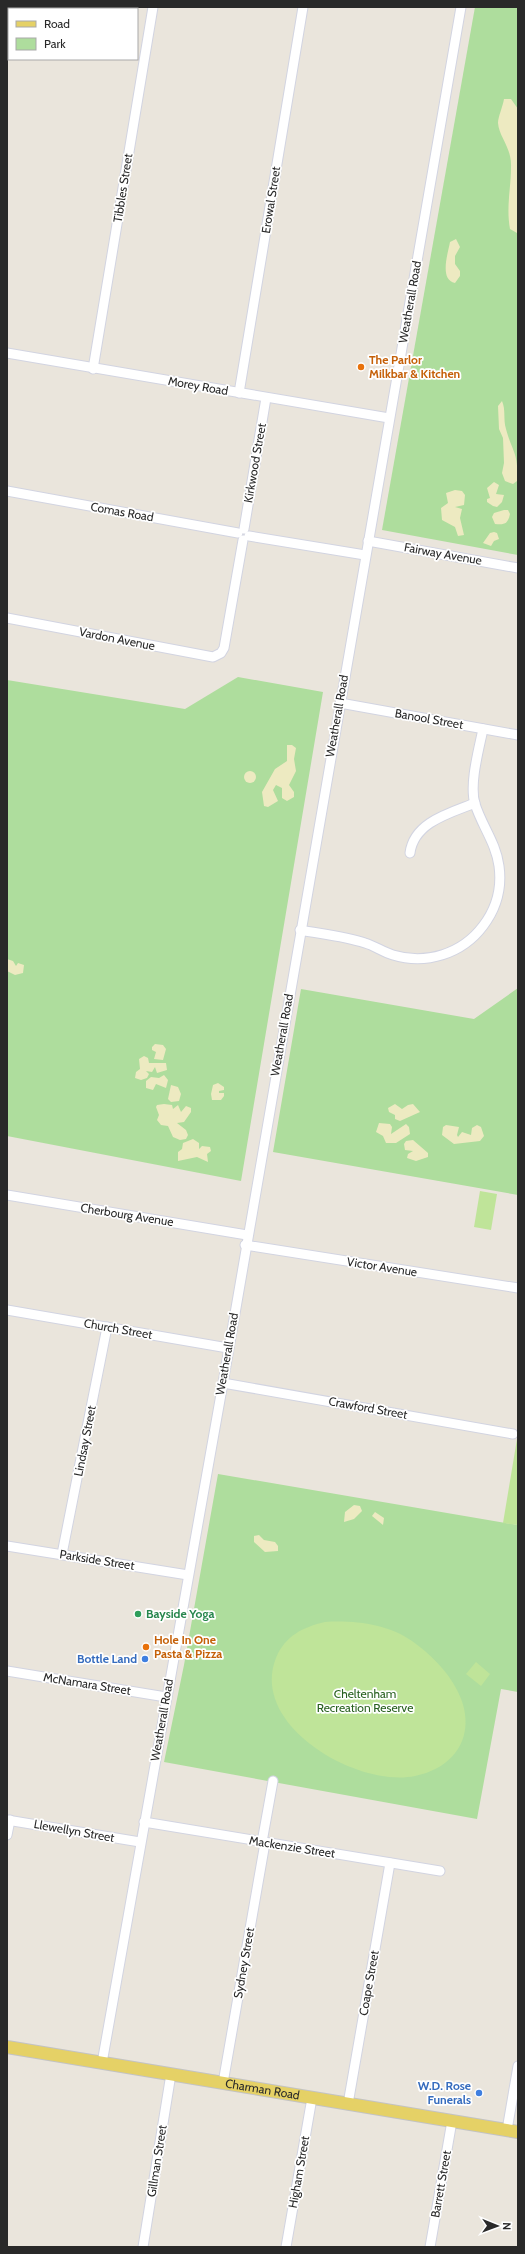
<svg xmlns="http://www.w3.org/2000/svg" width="525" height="2254" viewBox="0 0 525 2254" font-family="Cabin,sans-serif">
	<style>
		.green { fill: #aedd9d }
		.sand { fill: #edeac1 }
		.pitch { fill: #bfe499 }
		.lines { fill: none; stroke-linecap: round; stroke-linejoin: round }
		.minor-casing { stroke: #d2d4e1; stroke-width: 11 }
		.major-casing { stroke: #c3c3c3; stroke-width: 14 }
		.minor { stroke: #fff; stroke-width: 9 }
		.major { stroke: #e5d166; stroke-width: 12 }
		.food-dot { fill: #e8710a; stroke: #fff; stroke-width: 1.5 }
		.leisure-dot { fill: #2e9e5b; stroke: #fff; stroke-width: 1.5 }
		.shop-dot { fill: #3f7fe0; stroke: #fff; stroke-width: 1.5 }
		.labels { text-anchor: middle; stroke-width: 3.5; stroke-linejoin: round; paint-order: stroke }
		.street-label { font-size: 12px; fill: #292929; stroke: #fff }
		.food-label { font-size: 12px; font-weight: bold; fill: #c56008; stroke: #fff; text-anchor: start }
		.leisure-label { font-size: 12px; font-weight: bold; fill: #27864d; stroke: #fff; text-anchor: start }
		.shop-label { font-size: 12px; font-weight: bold; fill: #366cbe; stroke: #fff; text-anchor: end }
		.park-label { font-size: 12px; fill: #28601f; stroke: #fff }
	</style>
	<rect width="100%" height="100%" fill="#eae5dc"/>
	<!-- green -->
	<g class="green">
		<polygon points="475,7 518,7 518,555 382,530"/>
		<polygon points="238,677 323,692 241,1181 7,1136 7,680 185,709"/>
		<polygon points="518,988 518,1195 273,1152 301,989 474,1019"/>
		<polygon points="218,1474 518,1525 518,1692 501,1689 477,1819 164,1762 184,1665"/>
	</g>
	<!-- sand -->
	<g class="sand">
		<path d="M504,99H511L518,109L517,233L510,229C506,207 511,189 511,167C512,148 499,137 498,123C498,117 503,106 504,99Z"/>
		<path d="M456,239L460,247L455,256V264L460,271V276L455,283C439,280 448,253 450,242Z"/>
		<path d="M502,401C506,410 503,419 506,429C512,452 519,453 517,481L513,484L505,481L502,473L504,463L503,438L499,429L498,406Z"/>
		<polygon points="494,482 499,485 496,494 504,495 502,502 497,507 493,506 487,502 487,499 490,498 487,488"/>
		<polygon points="455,490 462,491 465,495 464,505 455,507 462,509 460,518 464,535 458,536 455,527 442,520 441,508 448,503 446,493"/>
		<path d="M504,510H508L510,514C508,524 504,525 495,524L492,517L494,513Z"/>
		<polygon points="494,532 497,533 499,539 494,541 491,546 483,543 490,533"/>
		<polygon points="287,745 292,745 296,748 294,759 296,771 289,785 294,792 294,797 287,801 282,798 282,788 276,785 273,790 278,801 268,807 264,806 262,792 275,769 287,761"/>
		<circle cx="250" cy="777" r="6"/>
		<polygon points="7,959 13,961 16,966 18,963 24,965 23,973 15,975 7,971"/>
		<polygon points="155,1044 163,1045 166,1049 163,1060 154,1059 156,1052 152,1050 152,1047"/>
		<polygon points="144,1056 148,1058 149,1063 166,1063 167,1070 157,1073 155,1067 152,1072 146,1071 149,1074 147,1078 141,1080 135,1078 136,1072 140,1069 139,1059"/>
		<polygon points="164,1075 168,1080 166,1088 156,1084 153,1090 146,1088 146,1081 151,1077 159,1078"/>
		<polygon points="218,1083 224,1087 224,1090 219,1091 219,1093 224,1093 224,1096 221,1100 212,1100 211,1094 213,1085"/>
		<polygon points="171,1085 178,1087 181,1094 179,1101 171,1102 168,1099"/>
		<polygon points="164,1104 172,1105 173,1109 178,1105 181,1112 186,1106 191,1108 191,1112 184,1122 177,1123 186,1130 188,1135 186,1139 180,1140 173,1137 168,1126 161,1125 157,1120 159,1115 156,1107 157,1105"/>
		<polygon points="395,1104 402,1109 408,1105 413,1104 420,1112 400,1121 395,1119 395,1115 389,1112 388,1108"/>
		<polygon points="379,1123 390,1124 392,1127 391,1134 406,1124 409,1127 410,1134 396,1143 386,1143 383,1136 376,1132"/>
		<polygon points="446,1125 459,1127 457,1135 458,1137 462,1132 471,1135 472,1128 477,1125 481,1127 484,1136 480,1141 454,1144 442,1135 443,1127"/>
		<polygon points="193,1139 199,1143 199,1149 202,1146 210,1147 211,1151 207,1154 208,1162 197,1157 178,1161 178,1152 182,1149 183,1143"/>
		<polygon points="413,1140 428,1153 428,1157 416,1161 407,1158 408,1154 413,1151 405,1150 404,1144 406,1141"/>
		<polygon points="354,1505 360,1506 362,1511 354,1519 344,1522 345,1512"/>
		<polygon points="375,1512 384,1518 383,1525 372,1516"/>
		<polygon points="259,1535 264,1540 275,1542 278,1546 278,1551 265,1552 254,1542 254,1536"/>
	</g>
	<!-- pitch -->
	<g class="pitch">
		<polygon points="480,1191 497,1194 491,1230 474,1227"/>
		<polygon points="518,1433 518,1525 503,1523"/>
		<path d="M325,1622C353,1620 388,1624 412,1641C430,1654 447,1670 457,1690C478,1730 459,1767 415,1776C357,1788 249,1725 276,1658C285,1636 303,1627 325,1622Z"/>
		<polygon points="476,1662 490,1674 481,1686 466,1674"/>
	</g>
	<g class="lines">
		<!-- minor casing -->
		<g class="minor-casing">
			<g id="minor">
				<polyline points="7,353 389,418"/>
				<polyline points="93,369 153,7"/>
				<polyline points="239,393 303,7"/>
				<polyline points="7,491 238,533"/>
				<polyline points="244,529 266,398"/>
				<polyline points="249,536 365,555"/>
				<polyline points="368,541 518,568"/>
				<polyline points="7,618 213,657 221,653 224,648 243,540"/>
				<polyline points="340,703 518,735"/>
				<path d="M410,853C414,822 450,813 475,803"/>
				<path d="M300,930C321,934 344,936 365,943C375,946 383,952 393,955C426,965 462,954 483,926C496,909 502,888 499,866C496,843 482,826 475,804C469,784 479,749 483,729"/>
				<polyline points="7,1195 247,1235"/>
				<polyline points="245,1245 518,1288"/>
				<polyline points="7,1310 228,1348"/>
				<polyline points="223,1383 513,1434"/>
				<polyline points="7,1546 188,1575"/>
				<polyline points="62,1554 107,1327"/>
				<polyline points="7,1671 166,1697"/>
				<polyline points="7,1820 140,1842"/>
				<polyline points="144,1822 440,1871"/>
				<polyline points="7,1835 10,1820"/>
				<polyline points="262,1842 273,1781"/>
				<polyline points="102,2063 223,1383 461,7"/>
				<polyline points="223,2083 265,1843"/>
				<polyline points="348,2104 390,1863"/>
				<polyline points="507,2130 518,2066"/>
				<polyline points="143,2247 171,2074"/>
				<polyline points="286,2247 312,2098"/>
				<polyline points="430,2247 452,2121"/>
			</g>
		</g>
		<!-- major casing -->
		<g class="major-casing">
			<g id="major">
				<path id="s1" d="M7,2047L518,2132"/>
			</g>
		</g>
		<!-- minor -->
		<use href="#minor" class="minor"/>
		<!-- major -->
		<use href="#major" class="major"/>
	</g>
	<!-- markers -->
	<g class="food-dot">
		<circle cx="361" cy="367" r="4"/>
		<circle cx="146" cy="1647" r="4"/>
	</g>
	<circle class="leisure-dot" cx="138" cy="1614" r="4"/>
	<g class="shop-dot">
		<circle cx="145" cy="1659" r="4"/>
		<circle cx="479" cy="2093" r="4"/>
	</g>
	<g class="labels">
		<!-- street labels -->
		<g class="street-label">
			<text transform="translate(123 188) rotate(-81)" y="4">Tibbles Street</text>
			<text transform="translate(271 200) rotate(-81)" y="4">Erowal Street</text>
			<text transform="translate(410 302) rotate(-80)" y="4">Weatherall Road</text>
			<text transform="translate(198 386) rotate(10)" y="4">Morey Road</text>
			<text transform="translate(255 463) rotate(-80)" y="4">Kirkwood Street</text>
			<text transform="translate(122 512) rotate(10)" y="4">Comas Road</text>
			<text transform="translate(443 554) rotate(10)" y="4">Fairway Avenue</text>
			<text transform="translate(117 639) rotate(11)" y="4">Vardon Avenue</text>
			<text transform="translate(337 716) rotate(-80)" y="4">Weatherall Road</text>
			<text transform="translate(429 719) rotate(10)" y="4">Banool Street</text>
			<text transform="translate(282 1035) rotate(-80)" y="4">Weatherall Road</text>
			<text transform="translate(127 1215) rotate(9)" y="4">Cherbourg Avenue</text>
			<text transform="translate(382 1267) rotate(9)" y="4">Victor Avenue</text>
			<text transform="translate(118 1329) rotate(10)" y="4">Church Street</text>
			<text transform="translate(227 1354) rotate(-80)" y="4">Weatherall Road</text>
			<text transform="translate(368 1408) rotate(10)" y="4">Crawford Street</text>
			<text transform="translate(85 1441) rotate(-79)" y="4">Lindsay Street</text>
			<text transform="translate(97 1560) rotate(9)" y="4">Parkside Street</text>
			<text transform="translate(87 1684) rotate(9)" y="4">McNamara Street</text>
			<text transform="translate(162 1720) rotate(-80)" y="4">Weatherall Road</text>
			<text transform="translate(74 1831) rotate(10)" y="4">Llewellyn Street</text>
			<text transform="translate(292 1847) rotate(9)" y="4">Mackenzie Street</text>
			<text transform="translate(244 1963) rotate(-80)" y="4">Sydney Street</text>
			<text transform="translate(369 1983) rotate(-80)" y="4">Coape Street</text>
			<text dy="4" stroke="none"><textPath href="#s1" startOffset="259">Charman Road</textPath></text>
			<text transform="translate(157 2161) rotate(-81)" y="4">Gillman Street</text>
			<text transform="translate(299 2172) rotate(-80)" y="4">Higham Street</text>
			<text transform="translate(441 2184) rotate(-80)" y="4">Barrett Street</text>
		</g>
		<!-- food labels -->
		<g class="food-label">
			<text x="369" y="364">The Parlor<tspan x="369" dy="14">Milkbar &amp; Kitchen</tspan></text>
			<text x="154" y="1644">Hole In One<tspan x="154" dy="14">Pasta &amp; Pizza</tspan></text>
		</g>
		<!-- leisure labels -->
		<g class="leisure-label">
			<text x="146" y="1618">Bayside Yoga</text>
		</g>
		<!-- shop labels -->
		<g class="shop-label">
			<text x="137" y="1663">Bottle Land</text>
			<text x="471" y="2090">W.D. Rose<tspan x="471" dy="14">Funerals</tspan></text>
		</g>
		<!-- park labels -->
		<g class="park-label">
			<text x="365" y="1698">Cheltenham<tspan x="365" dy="14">Recreation Reserve</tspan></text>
		</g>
	</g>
	<!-- border -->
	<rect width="525" height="2254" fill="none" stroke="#292929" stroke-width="16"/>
	<!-- legend -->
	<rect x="8" y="8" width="130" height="52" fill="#ffffff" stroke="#a9a9a9"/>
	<rect x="16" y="21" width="20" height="6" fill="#e5d166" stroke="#a9a9a9"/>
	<text x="44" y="28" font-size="12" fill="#292929">Road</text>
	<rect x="16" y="38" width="20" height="12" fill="#aedd9d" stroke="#a9a9a9"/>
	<text x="44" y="48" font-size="12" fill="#292929">Park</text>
	<!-- north arrow -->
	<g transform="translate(497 2226) rotate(91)" stroke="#ffffff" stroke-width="3" paint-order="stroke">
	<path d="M0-3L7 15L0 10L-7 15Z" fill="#292929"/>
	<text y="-6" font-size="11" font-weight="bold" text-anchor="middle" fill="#292929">N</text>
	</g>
</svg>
